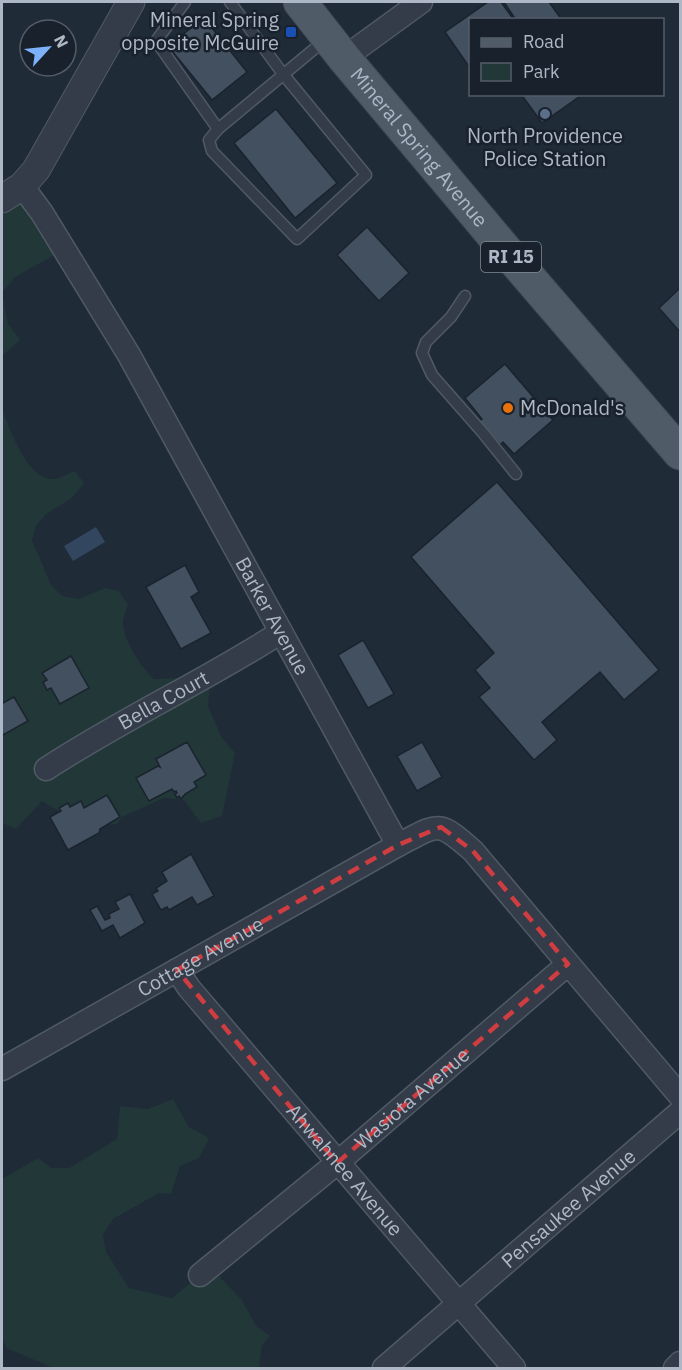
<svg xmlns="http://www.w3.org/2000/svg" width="682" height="1370" viewBox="0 0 682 1370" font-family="'IBM Plex Sans',sans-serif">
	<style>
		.green { fill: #213738 }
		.water { fill: #32475f }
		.building { fill: #42505f; stroke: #1a232e; stroke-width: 1.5 }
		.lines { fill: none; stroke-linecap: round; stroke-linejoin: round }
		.service-casing { stroke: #505a66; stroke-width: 13 }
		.minor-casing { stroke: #505a66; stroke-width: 25 }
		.tertiary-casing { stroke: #505a66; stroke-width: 29 }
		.primary-casing { stroke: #3c4551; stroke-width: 35 }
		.service { stroke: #333c48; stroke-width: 10 }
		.minor { stroke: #333c48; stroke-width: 22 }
		.tertiary { stroke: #333c48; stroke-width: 27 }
		.primary { stroke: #505b68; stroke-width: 33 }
		.marked { fill: none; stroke: #d03d40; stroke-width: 4.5; stroke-dasharray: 12 8; stroke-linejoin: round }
		.transit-dot { fill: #1a4fb4; stroke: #18212c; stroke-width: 2 }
		.service-dot { fill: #5c6f8a; stroke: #18212c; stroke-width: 2 }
		.food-dot { fill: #e8710a; stroke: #18212c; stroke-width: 2 }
		.labels { text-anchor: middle; stroke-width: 5; stroke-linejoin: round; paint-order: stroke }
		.shield { fill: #18212c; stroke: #808a97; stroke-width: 1.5 }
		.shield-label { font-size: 18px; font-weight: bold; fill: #adb7c5 }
		.poi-label { font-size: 20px; fill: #adb7c5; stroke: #18212c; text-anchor: end }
		.street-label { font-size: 20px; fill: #adb7c5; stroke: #18212c }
	</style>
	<rect width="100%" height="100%" fill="#1f2b37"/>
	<!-- green -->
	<g class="green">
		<polygon points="14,191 60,252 15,277 2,293 8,324 20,340 3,355 2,359 2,196"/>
		<path d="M2,410C11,430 26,479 53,479C60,479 69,473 75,471L84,483L72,498L46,514L36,526L32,540L51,585L62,596L79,599L105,588L119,591L128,605C126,611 123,617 123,624C124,641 142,668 154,679L186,678L210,686L208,706L222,738L235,753L222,816L201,823L184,800L164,798L122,817L117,824L83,826L42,801L16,829L2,823Z"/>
		<polygon points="173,1099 189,1127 209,1138 199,1158 180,1166 171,1194 159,1193 113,1219 103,1235 106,1252 129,1288 172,1298 207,1269 213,1270 242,1300 256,1326 270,1336 262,1345 259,1368 54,1368 6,1348 2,1338 2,1179 38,1158 51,1168 69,1168 117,1139 120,1106 148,1109"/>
	</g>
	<!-- water -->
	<polygon class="water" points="96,527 105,542 73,561 64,546"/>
	<!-- building -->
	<g class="building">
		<polygon points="488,2 501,2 514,20 470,20 470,68 445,32"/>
		<polygon points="504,2 549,2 562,20 516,20"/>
		<polygon points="204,18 247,72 212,100 168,46"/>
		<polygon points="521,94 583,94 542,123"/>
		<polygon points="276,109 337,183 295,218 234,143"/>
		<polygon points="367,227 409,273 379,301 337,255"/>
		<polygon points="680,288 680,332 659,308"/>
		<polygon points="505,364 553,420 514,454 503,442 500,445 479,421 482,419 465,398"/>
		<polygon points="497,482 659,670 624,700 600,672 542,722 557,740 534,760 479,697 490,688 475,670 494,653 411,557"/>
		<polygon points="185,565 199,592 191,597 211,633 181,649 146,587"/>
		<polygon points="363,640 394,694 368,708 338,655"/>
		<polygon points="71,656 89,688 60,704 51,688 47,690 43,682 47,680 42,673"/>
		<polygon points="14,697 28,721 3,735 2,732 2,701 3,703"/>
		<polygon points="187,742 206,775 194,782 197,787 185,794 181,799 179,796 177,798 175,794 177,793 176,791 174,792 172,789 149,801 136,778 158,766 160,767 156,759"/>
		<polygon points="422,742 442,777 417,791 397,756"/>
		<polygon points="107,795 120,817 100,829 99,833 68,850 50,817 61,811 59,808 68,803 70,807 81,801 84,808"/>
		<polygon points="191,854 214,896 197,905 192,897 169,910 167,907 161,910 152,894 158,891 156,888 167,881 162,872"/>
		<polygon points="130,894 145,923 120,938 113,925 102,931 90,910 97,906 105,920 110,918 109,914 119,909 115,902"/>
	</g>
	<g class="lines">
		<!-- service casing -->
		<g class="service-casing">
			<g id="service">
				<polyline points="185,2 156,41 218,129"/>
				<polyline points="230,2 283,74 366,175 297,239 212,151 209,140 218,129 325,40"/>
				<polyline points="465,296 451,317 426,342 422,353 432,375 483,433 516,474"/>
			</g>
		</g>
		<!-- minor casing -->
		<g class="minor-casing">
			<g id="minor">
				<polyline points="344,58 421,2"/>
				<path id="s1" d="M22,186L42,213L129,355L398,845"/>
				<path id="s2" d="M46,769C122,719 205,681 281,632"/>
				<path id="s3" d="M177,970L189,988L514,1368"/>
				<path id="s4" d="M2,1069L398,845C439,824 437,819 473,851L680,1096"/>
				<path id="s5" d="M200,1275L337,1163L568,964"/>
				<path id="s6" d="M384,1368L680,1112"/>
				<polyline points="675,1368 680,1363"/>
			</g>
		</g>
		<!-- tertiary casing -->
		<g class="tertiary-casing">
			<polyline id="tertiary" points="2,199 22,186 36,170 131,2"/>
		</g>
		<!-- primary casing -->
		<g class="primary-casing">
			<g id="primary">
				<path id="s7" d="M300,2L344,58L513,259L680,453"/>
			</g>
		</g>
		<!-- service -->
		<use href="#service" class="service"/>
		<!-- minor -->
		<use href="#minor" class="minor"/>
		<!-- tertiary -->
		<use href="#tertiary" class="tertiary"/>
		<!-- primary -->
		<use href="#primary" class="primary"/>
	</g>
	<!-- marked area -->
	<path class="marked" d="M441,827L473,851L568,964L337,1163L177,970L398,845Z"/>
	<!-- markers -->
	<rect class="transit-dot" x="285" y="26" width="12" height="12" rx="3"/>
	<circle class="service-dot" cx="545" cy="114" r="6"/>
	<circle class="food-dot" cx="508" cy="408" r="6"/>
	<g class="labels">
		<!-- shield labels -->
		<rect class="shield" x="481" y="242" width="60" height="30" rx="4.5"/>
		<g class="shield-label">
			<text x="511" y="263">RI 15</text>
		</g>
		<!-- poi labels -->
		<g class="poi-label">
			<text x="279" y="27">Mineral Spring<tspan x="279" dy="23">opposite McGuire</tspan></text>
			<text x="545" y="143" text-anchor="middle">North Providence<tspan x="545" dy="23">Police Station</tspan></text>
			<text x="520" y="415" text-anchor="start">McDonald's</text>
		</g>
		<!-- street labels -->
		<g class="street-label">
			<text dy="7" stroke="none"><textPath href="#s7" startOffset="188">Mineral Spring Avenue</textPath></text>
			<text dy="7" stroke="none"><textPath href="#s1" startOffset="498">Barker Avenue</textPath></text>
			<text dy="7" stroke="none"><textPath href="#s2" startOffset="136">Bella Court</textPath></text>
			<text dy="7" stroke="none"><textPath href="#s4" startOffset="228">Cottage Avenue</textPath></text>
			<text dy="7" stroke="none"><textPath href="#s5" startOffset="276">Wasiota Avenue</textPath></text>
			<text dy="7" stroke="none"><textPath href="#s3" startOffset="261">Ahwahnee Avenue</textPath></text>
			<text dy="7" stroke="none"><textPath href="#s6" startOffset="244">Pensaukee Avenue</textPath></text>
		</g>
	</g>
	<!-- border -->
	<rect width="682" height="1370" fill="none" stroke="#adb7c5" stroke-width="6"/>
	<!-- legend -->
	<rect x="469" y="18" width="195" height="78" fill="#18212c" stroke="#545d69" stroke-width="1.5"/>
	<rect x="481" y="38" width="30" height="9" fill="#505b68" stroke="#545d69" stroke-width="1.5"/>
	<text x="523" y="48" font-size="18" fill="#adb7c5">Road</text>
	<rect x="481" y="63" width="30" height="18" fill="#213738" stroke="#545d69" stroke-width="1.5"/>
	<text x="523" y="78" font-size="18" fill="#adb7c5">Park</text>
	<!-- north arrow -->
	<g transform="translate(48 48) rotate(63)"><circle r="28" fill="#18212c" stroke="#545d69" stroke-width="1.5"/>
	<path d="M0-4.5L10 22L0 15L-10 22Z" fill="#7db2fa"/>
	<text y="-9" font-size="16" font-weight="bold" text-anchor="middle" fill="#adb7c5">N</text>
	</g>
</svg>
